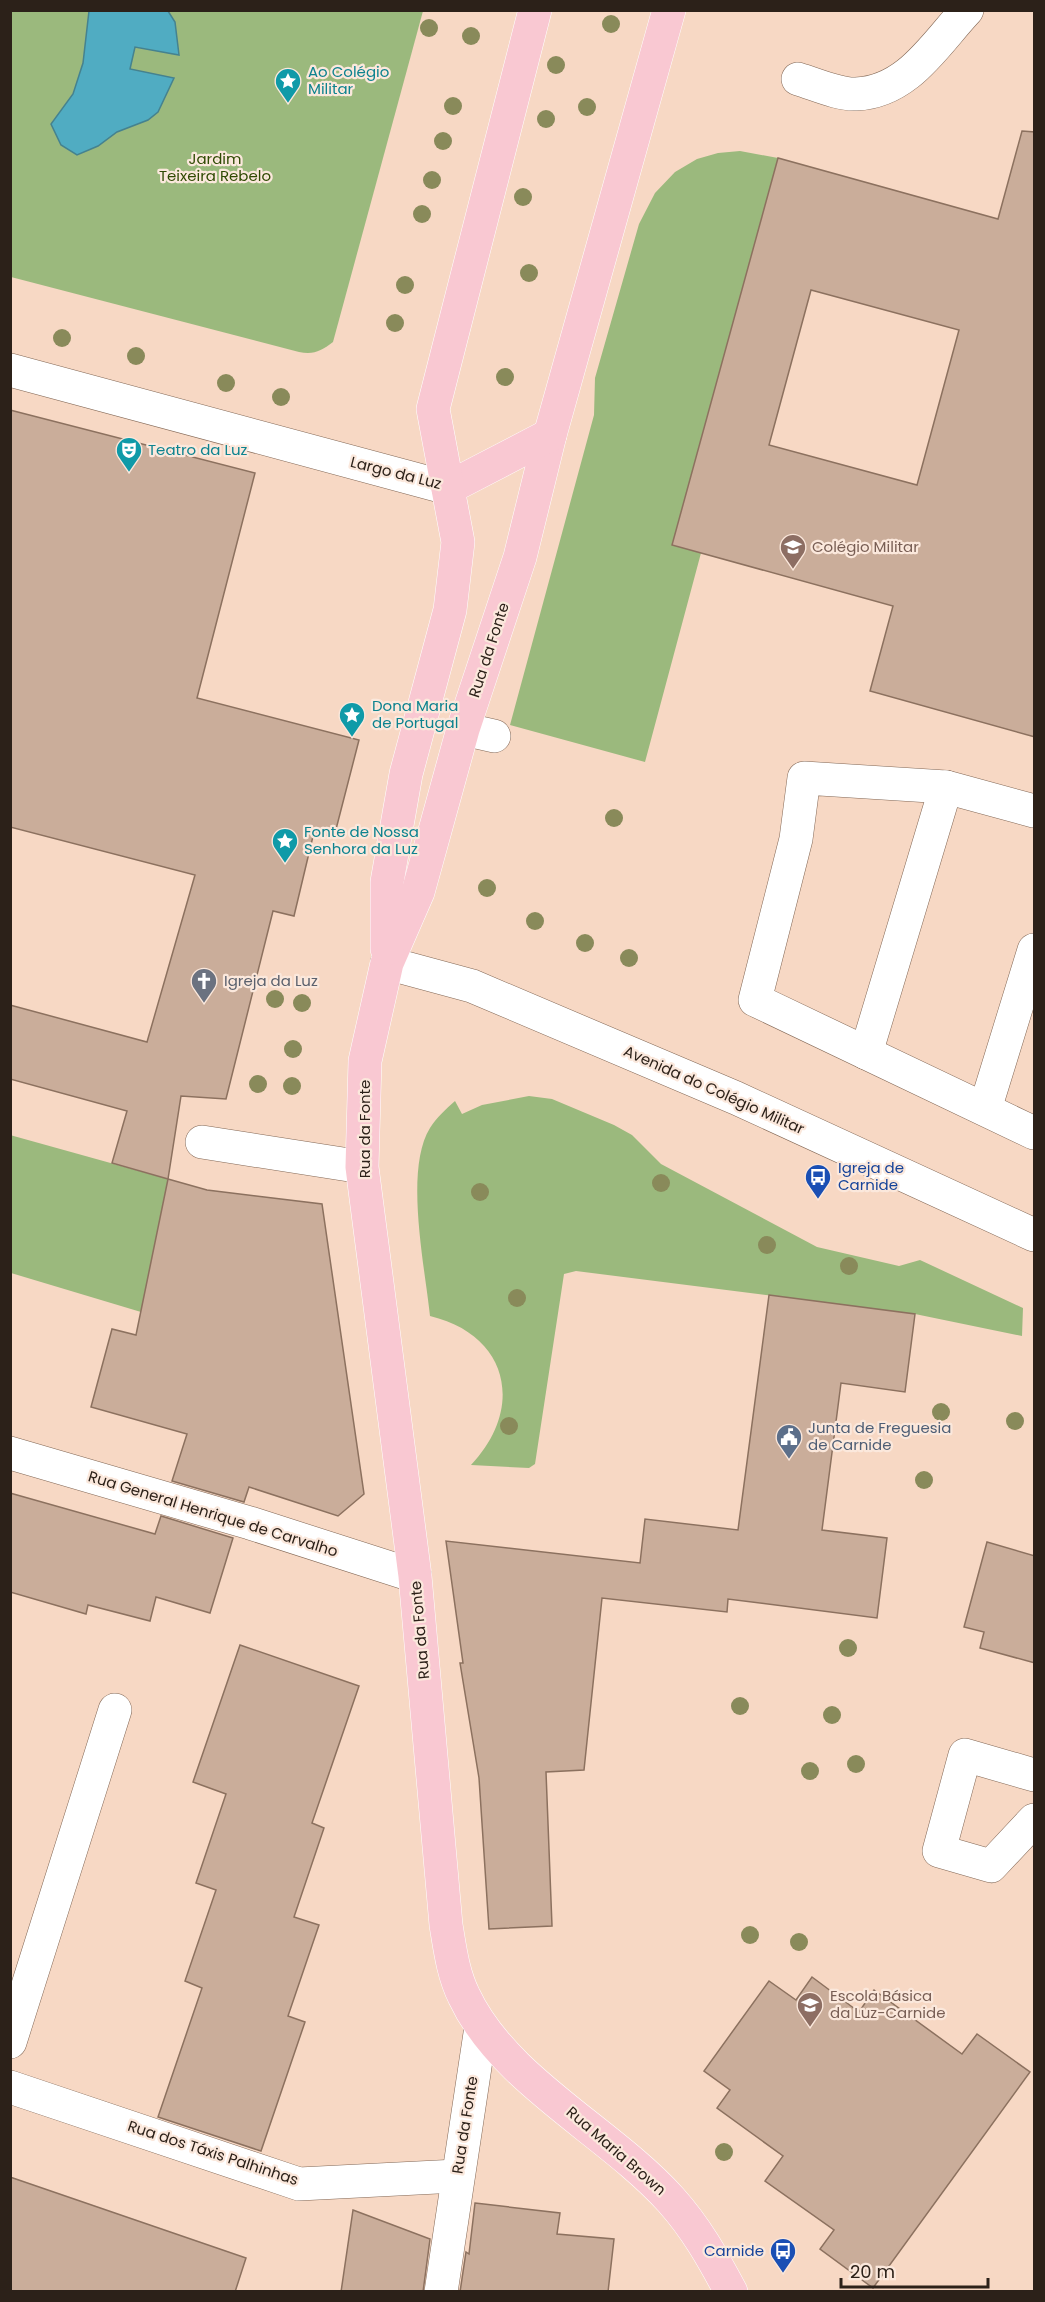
<svg xmlns="http://www.w3.org/2000/svg" width="1045" height="2302" viewBox="0 0 1045 2302" font-family="Poppins,sans-serif">
	<style>
		.green { fill: #9bb97d }
		.water { fill: #50acc2; stroke: #45828f; stroke-width: 1.5 }
		.building { fill: #caad9a; stroke: #8c715f; stroke-width: 1.5; fill-rule: evenodd }
		.lines { fill: none; stroke-linecap: round; stroke-linejoin: round }
		.minor-casing { stroke: #836856; stroke-width: 34 }
		.major-casing { stroke: #fff; stroke-width: 34 }
		.minor { stroke: #fff; stroke-width: 33 }
		.major { stroke: #f9c8d2; stroke-width: 33 }
		.tree { fill: #898a5a }
		.labels { text-anchor: middle; stroke-width: 4.5; stroke-linejoin: round; paint-order: stroke }
		.culture-label { font-size: 15px; fill: #0d838f; stroke: #fbe8dc; text-anchor: start }
		.park-label { font-size: 15px; fill: #2f4a03; stroke: #fbe8dc }
		.street-label { font-size: 15px; fill: #2c2119; stroke: #fbe8dc }
		.education-label { font-size: 15px; fill: #785e54; stroke: #fbe8dc; text-anchor: start }
		.worship-label { font-size: 15px; fill: #5b616d; stroke: #fbe8dc; text-anchor: start }
		.transit-label { font-size: 15px; fill: #164399; stroke: #fbe8dc; text-anchor: start }
		.service-label { font-size: 15px; fill: #4e5e75; stroke: #fbe8dc; text-anchor: start }
	</style>
	<rect width="100%" height="100%" fill="#f7d8c4"/>
	<!-- green -->
	<g class="green">
		<path d="M10,11H423L333,342C321,351 314,355 299,352L11,277Z"/>
		<polygon points="740,151 778,158 672,545 701,553 645,762 510,725 594,415 595,378 639,224 655,193 675,172 697,159 718,153"/>
		<path d="M529,1096L552,1099L614,1125L632,1135L661,1164L817,1247L899,1266L920,1260L1023,1308L1022,1336L915,1314L576,1271L564,1274L535,1464L529,1468L471,1465C525,1408 509,1335 430,1316C425,1267 404,1170 430,1128C437,1117 446,1109 455,1101L462,1114L482,1105Z"/>
		<polygon points="10,1135 168,1179 141,1312 11,1273"/>
	</g>
	<!-- water -->
	<polygon class="water" points="89,11 168,11 175,22 179,55 135,47 130,69 174,78 158,112 148,120 117,132 98,146 77,155 61,145 51,124 73,94 83,63"/>
	<!-- building -->
	<g class="building">
		<path d="M1022,131L1035,132V737L870,691L893,606L672,545L778,158L998,219ZM811,290L959,330L917,485L769,445Z"/>
		<polygon points="10,410 255,473 197,698 359,740 334,837 314,832 294,916 273,911 226,1099 181,1096 168,1179 112,1163 127,1111 10,1079 10,1005 147,1042 195,875 10,827"/>
		<polygon points="168,1179 207,1190 322,1204 364,1494 338,1516 249,1487 244,1502 172,1481 187,1434 91,1407 112,1329 136,1335"/>
		<polygon points="769,1295 915,1314 905,1392 841,1383 822,1530 887,1538 877,1618 728,1599 727,1612 602,1598 584,1770 546,1772 552,1926 489,1929 479,1778 460,1663 463,1663 446,1541 640,1563 645,1519 738,1530"/>
		<polygon points="10,1493 155,1534 161,1516 233,1538 210,1613 156,1597 150,1621 88,1605 86,1614 10,1592"/>
		<polygon points="987,1542 1035,1556 1035,1663 980,1648 984,1632 964,1627"/>
		<polygon points="240,1645 359,1686 312,1823 324,1828 294,1917 319,1925 288,2016 305,2022 261,2151 158,2117 202,1988 185,1981 216,1890 196,1883 226,1794 193,1782"/>
		<polygon points="812,1977 859,2012 874,1990 962,2054 977,2034 1030,2072 873,2288 820,2249 834,2230 765,2181 783,2156 717,2108 730,2090 704,2071 769,1981 796,2000"/>
		<polygon points="10,2177 246,2258 235,2292 10,2292"/>
		<polygon points="475,2203 560,2213 557,2234 614,2239 608,2292 460,2292 466,2252 469,2254"/>
		<polygon points="353,2210 430,2239 423,2292 341,2292"/>
	</g>
	<g class="lines">
		<!-- minor casing -->
		<g class="minor-casing">
			<g id="minor">
				<path d="M798,79C815,84 839,95 856,94C908,92 935,44 967,10"/>
				<polyline points="10,370 448,488"/>
				<polyline points="463,729 494,736"/>
				<polyline points="1034,811 946,787 804,778 796,839 755,1000 1034,1133"/>
				<polyline points="387,963 472,986 736,1098 1034,1235"/>
				<polyline points="866,1053 946,787"/>
				<polyline points="985,1109 1034,950"/>
				<polyline points="202,1142 362,1167"/>
				<polyline points="10,1453 250,1523 415,1576"/>
				<polyline points="1034,1775 965,1755 939,1851 991,1866 1034,1820"/>
				<polyline points="10,2042 115,1710"/>
				<polyline points="10,2087 299,2184 457,2176"/>
				<polyline points="441,2292 481,2027"/>
			</g>
		</g>
		<!-- major casing -->
		<g class="major-casing">
			<g id="major">
				<path d="M669,10L550,435L520,557L463,729L418,892L387,963L365,1061L362,1167L415,1576L446,1925C450,1949 453,1974 464,1996C503,2080 610,2132 671,2200C696,2228 713,2258 731,2292"/>
				<polyline points="448,488 550,435"/>
				<polyline points="387,949 387,882 406,774 450,610 458,542 433,409 535,10"/>
			</g>
		</g>
		<!-- minor -->
		<use href="#minor" class="minor"/>
		<!-- major -->
		<use href="#major" class="major"/>
	</g>
	<!-- trees -->
	<g class="tree">
		<circle cx="611" cy="24" r="9"/>
		<circle cx="429" cy="28" r="9"/>
		<circle cx="471" cy="36" r="9"/>
		<circle cx="556" cy="65" r="9"/>
		<circle cx="453" cy="106" r="9"/>
		<circle cx="587" cy="107" r="9"/>
		<circle cx="546" cy="119" r="9"/>
		<circle cx="443" cy="141" r="9"/>
		<circle cx="432" cy="180" r="9"/>
		<circle cx="523" cy="197" r="9"/>
		<circle cx="422" cy="214" r="9"/>
		<circle cx="529" cy="273" r="9"/>
		<circle cx="405" cy="285" r="9"/>
		<circle cx="395" cy="323" r="9"/>
		<circle cx="62" cy="338" r="9"/>
		<circle cx="136" cy="356" r="9"/>
		<circle cx="505" cy="377" r="9"/>
		<circle cx="226" cy="383" r="9"/>
		<circle cx="281" cy="397" r="9"/>
		<circle cx="614" cy="818" r="9"/>
		<circle cx="487" cy="888" r="9"/>
		<circle cx="535" cy="921" r="9"/>
		<circle cx="585" cy="943" r="9"/>
		<circle cx="629" cy="958" r="9"/>
		<circle cx="275" cy="999" r="9"/>
		<circle cx="302" cy="1003" r="9"/>
		<circle cx="293" cy="1049" r="9"/>
		<circle cx="258" cy="1084" r="9"/>
		<circle cx="292" cy="1086" r="9"/>
		<circle cx="661" cy="1183" r="9"/>
		<circle cx="480" cy="1192" r="9"/>
		<circle cx="767" cy="1245" r="9"/>
		<circle cx="849" cy="1266" r="9"/>
		<circle cx="517" cy="1298" r="9"/>
		<circle cx="941" cy="1412" r="9"/>
		<circle cx="1015" cy="1421" r="9"/>
		<circle cx="509" cy="1426" r="9"/>
		<circle cx="924" cy="1480" r="9"/>
		<circle cx="848" cy="1648" r="9"/>
		<circle cx="740" cy="1706" r="9"/>
		<circle cx="832" cy="1715" r="9"/>
		<circle cx="856" cy="1764" r="9"/>
		<circle cx="810" cy="1771" r="9"/>
		<circle cx="750" cy="1935" r="9"/>
		<circle cx="799" cy="1942" r="9"/>
		<circle cx="724" cy="2152" r="9"/>
	</g>
	<!-- icons -->
	<defs>
		<g id="sight-pin" transform="scale(1.35)"><path d="M0 17L-7.5 6A9.5 9.5 0 1 1 7.5 6Z" fill="#0f9aa8" stroke="#fbe8dc"/><path d="M0-6L1.8-2.2L6-1.7L2.9 1.2L3.7 5.4L0 3.3L-3.7 5.4L-2.9 1.2L-6-1.7L-1.8-2.2Z" fill="#fff"/></g>
		<g id="theatre-pin" transform="scale(1.35)"><path d="M0 17L-7.5 6A9.5 9.5 0 1 1 7.5 6Z" fill="#0f9aa8" stroke="#fbe8dc"/><path d="M-5-5.5Q0-4 5-5.5V0Q5 5 0 6Q-5 5-5 0ZM-3.3-2.5H-1v1.5H-3.3ZM1-2.5H3.3v1.5H1ZM-2.8 1Q0 5.5 2.8 1Z" fill="#fff"/></g>
		<g id="school-pin" transform="scale(1.35)"><path d="M0 17L-7.5 6A9.5 9.5 0 1 1 7.5 6Z" fill="#8d6e63" stroke="#fbe8dc"/><path d="M0-5L7-2L0 1L-7-2ZM-4 1L0 2.5L4 1V4Q0 6-4 4Z" fill="#fff"/></g>
		<g id="church-pin" transform="scale(1.35)"><path d="M0 17L-7.5 6A9.5 9.5 0 1 1 7.5 6Z" fill="#6b7280" stroke="#fbe8dc"/><path d="M-1.2-6h2.4v3.5h3.3v2.4h-3.3V6h-2.4V-.1h-3.3v-2.4h3.3Z" fill="#fff"/></g>
		<g id="bus-pin" transform="scale(1.35)"><path d="M0 17L-7.5 6A9.5 9.5 0 1 1 7.5 6Z" fill="#1a4fb4" stroke="#fbe8dc"/><path d="M-5-6H5V4H4V6H2V4H-2V6H-4V4H-5ZM-3.5-4V0h7V-4ZM-3.5 1.2v1.5H-2V1.2ZM2 1.2v1.5H3.5V1.2Z" fill="#fff"/></g>
		<g id="civic-pin" transform="scale(1.35)"><path d="M0 17L-7.5 6A9.5 9.5 0 1 1 7.5 6Z" fill="#5c6f8a" stroke="#fbe8dc"/><path d="M-.6-6.5H3V-4.5H.6V-3L4-1V1h2V6H-6V1h2V-1L-.6-3ZM-1.2 2.5V6h2.4V2.5Z" fill="#fff"/></g>
	</defs>
	<g fill-rule="evenodd">
		<use href="#sight-pin" x="288" y="81"/>
		<use href="#theatre-pin" x="129" y="450"/>
		<use href="#school-pin" x="793" y="547"/>
		<use href="#sight-pin" x="352" y="715"/>
		<use href="#sight-pin" x="285" y="841"/>
		<use href="#church-pin" x="204" y="981"/>
		<use href="#bus-pin" x="818" y="1177"/>
		<use href="#civic-pin" x="789" y="1437"/>
		<use href="#school-pin" x="810" y="2005"/>
		<use href="#bus-pin" x="783" y="2251"/>
	</g>
	<g class="labels">
		<!-- culture labels -->
		<g class="culture-label">
			<text x="308" y="77">Ao Colégio<tspan x="308" dy="17">Militar</tspan></text>
			<text x="148" y="455">Teatro da Luz</text>
			<text x="372" y="711">Dona Maria<tspan x="372" dy="17">de Portugal</tspan></text>
			<text x="304" y="837">Fonte de Nossa<tspan x="304" dy="17">Senhora da Luz</tspan></text>
		</g>
		<!-- park labels -->
		<g class="park-label">
			<text x="215" y="164">Jardim<tspan x="215" dy="17">Teixeira Rebelo</tspan></text>
		</g>
		<!-- street labels -->
		<g class="street-label">
			<text transform="translate(396 473) rotate(14)" y="5">Largo da Luz</text>
			<text transform="translate(489 650) rotate(-72)" y="5">Rua da Fonte</text>
			<text transform="translate(714 1090) rotate(24)" y="5">Avenida do Colégio Militar</text>
			<text transform="translate(365 1129) rotate(-90)" y="5">Rua da Fonte</text>
			<text transform="translate(213 1514) rotate(17)" y="5">Rua General Henrique de Carvalho</text>
			<text transform="translate(420 1630) rotate(-95)" y="5">Rua da Fonte</text>
			<text transform="translate(465 2125) rotate(-81)" y="5">Rua da Fonte</text>
			<text transform="translate(616 2151) rotate(41)" y="5">Rua Maria Brown</text>
			<text transform="translate(213 2153) rotate(18)" y="5">Rua dos Táxis Palhinhas</text>
		</g>
		<!-- education labels -->
		<g class="education-label">
			<text x="812" y="552">Colégio Militar</text>
			<text x="830" y="2001">Escola Básica<tspan x="830" dy="17">da Luz-Carnide</tspan></text>
		</g>
		<!-- worship labels -->
		<g class="worship-label">
			<text x="224" y="986">Igreja da Luz</text>
		</g>
		<!-- transit labels -->
		<g class="transit-label">
			<text x="838" y="1173">Igreja de<tspan x="838" dy="17">Carnide</tspan></text>
			<text x="764" y="2256" text-anchor="end">Carnide</text>
		</g>
		<!-- service labels -->
		<g class="service-label">
			<text x="808" y="1433">Junta de Freguesia<tspan x="808" dy="17">de Carnide</tspan></text>
		</g>
	</g>
	<!-- border -->
	<rect width="1045" height="2302" fill="none" stroke="#2c2119" stroke-width="24"/>
	<!-- scale -->
	<path d="M841 2278v9h147v-9" fill="none" stroke="#2c2119" stroke-width="3"/>
	<text x="850" y="2278" font-size="18" fill="#2c2119" stroke="#fbe8dc" stroke-width="4.5" paint-order="stroke">20 m</text>
</svg>
